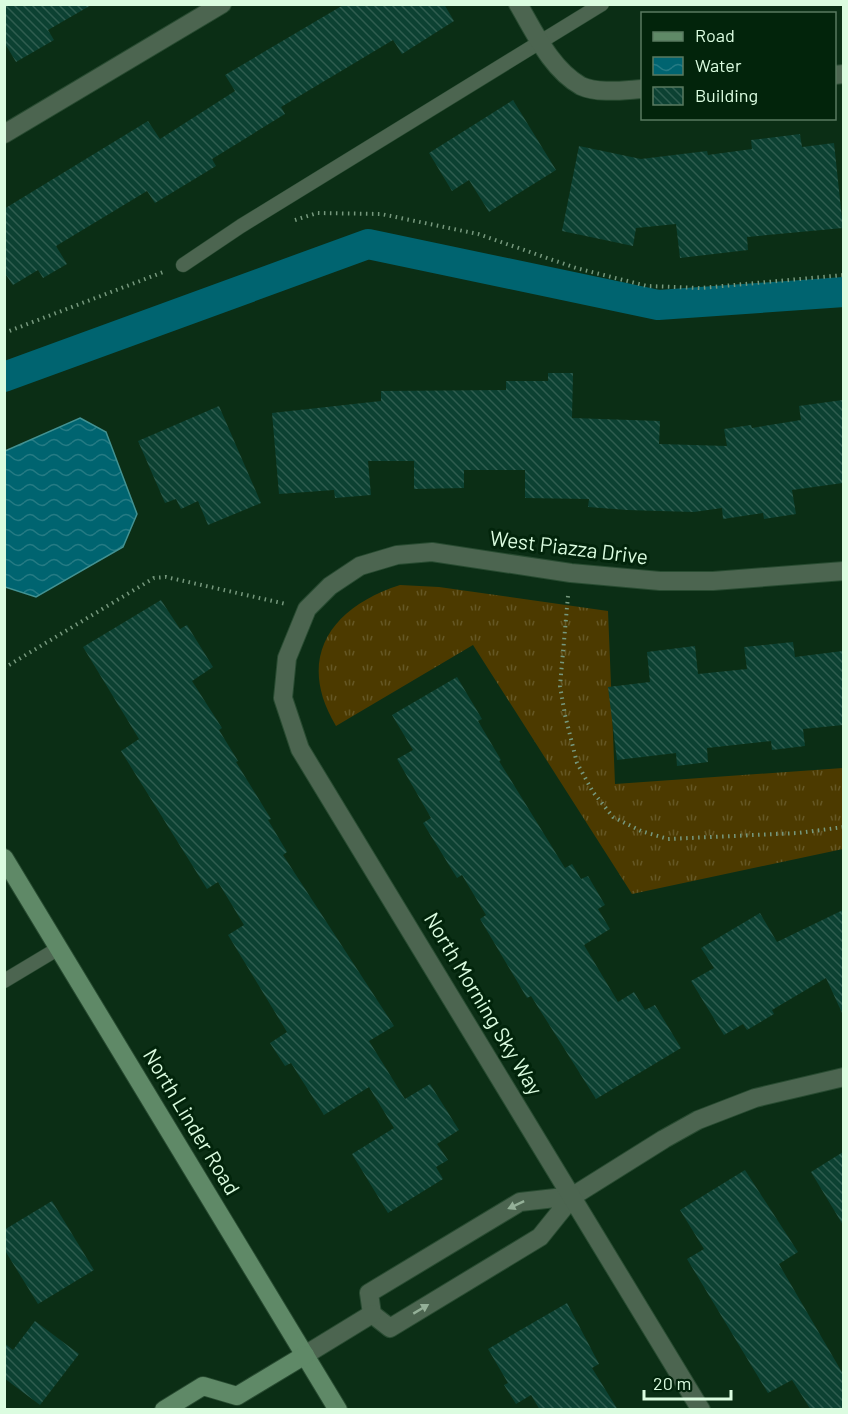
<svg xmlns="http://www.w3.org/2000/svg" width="848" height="1414" viewBox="0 0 848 1414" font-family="Barlow,sans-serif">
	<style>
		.grass { fill: url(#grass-tufts) }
		.water { fill: url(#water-waves); stroke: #429292; stroke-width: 1.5 }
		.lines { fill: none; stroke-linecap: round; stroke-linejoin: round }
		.canal { stroke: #006470; stroke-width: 30 }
		.building { fill: url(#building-back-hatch) }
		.lane-casing { stroke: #284b31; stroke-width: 15 }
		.street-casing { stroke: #284b31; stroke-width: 20 }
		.secondary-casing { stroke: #284b31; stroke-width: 20 }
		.path { stroke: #76987d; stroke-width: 4; stroke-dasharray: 1.5 4.5; stroke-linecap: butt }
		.lane { stroke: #4c6550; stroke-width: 14 }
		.street { stroke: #4c6550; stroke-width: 18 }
		.secondary { stroke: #5f8967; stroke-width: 18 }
		.oneway { fill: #94b098 }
		.labels { text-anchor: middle; stroke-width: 6; stroke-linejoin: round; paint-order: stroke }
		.street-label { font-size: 21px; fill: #dbfce0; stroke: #02240b }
	</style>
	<defs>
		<pattern id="grass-tufts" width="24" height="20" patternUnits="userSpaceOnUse" patternTransform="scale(1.5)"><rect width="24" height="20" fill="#4c3a00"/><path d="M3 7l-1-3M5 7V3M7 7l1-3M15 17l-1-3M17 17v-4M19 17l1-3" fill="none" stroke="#655725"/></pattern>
		<pattern id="water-waves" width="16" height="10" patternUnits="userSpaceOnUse" patternTransform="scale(1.5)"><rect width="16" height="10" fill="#006470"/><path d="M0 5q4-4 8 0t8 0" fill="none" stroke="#257b84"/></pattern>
		<pattern id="building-back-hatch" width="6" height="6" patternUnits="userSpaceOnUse" patternTransform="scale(1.5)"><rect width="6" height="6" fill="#0c4132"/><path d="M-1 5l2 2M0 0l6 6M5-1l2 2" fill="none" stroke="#2f5d4f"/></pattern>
	</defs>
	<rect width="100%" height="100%" fill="#0b2e15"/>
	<!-- grass -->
	<path class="grass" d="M400,585L439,587L608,611L615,784L843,768V849L632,894L473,645L336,726C295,658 331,607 400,585Z"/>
	<!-- water -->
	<polygon class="water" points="80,418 106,432 137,514 123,547 36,597 5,587 5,451"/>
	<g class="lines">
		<!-- canal -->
		<polyline class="canal" points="4,377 368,244 658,305 844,292"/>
	</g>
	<!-- building -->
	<g class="building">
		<polygon points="4,4 93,4 48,30 54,40 16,62 4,42"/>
		<polygon points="345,4 444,4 454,21 402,54 393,40 281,107 285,114 212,159 216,166 155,203 147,191 56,246 67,264 43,278 38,270 13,285 4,272 4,209 148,121 160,139 235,91 225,75"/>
		<polygon points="513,100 556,170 489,212 469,180 452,191 429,153"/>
		<polygon points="800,134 802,147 834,143 843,228 747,237 748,250 680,258 676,224 636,228 633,246 562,231 579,146 641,159 707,151 708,155 752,149 751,140"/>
		<polygon points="548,373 573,373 572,418 660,421 659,444 727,446 724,429 751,425 752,428 801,420 799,406 843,400 843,483 792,490 796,514 764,519 763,513 723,519 722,508 694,512 627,510 588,507 589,499 525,498 525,470 464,470 464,488 414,489 414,461 368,461 371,495 335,498 334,490 279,494 272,413 381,401 381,391 506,390 506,381 548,381"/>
		<polygon points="219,406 261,503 208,525 198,501 181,509 176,499 165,503 138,441"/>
		<polygon points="161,600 180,629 187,625 213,667 192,681 222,728 219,730 238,761 236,762 271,819 268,820 287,852 283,855 394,1026 369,1041 405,1099 430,1084 459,1130 437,1144 448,1160 436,1167 443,1179 388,1213 352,1154 394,1128 369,1087 324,1115 291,1063 285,1066 270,1043 287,1032 228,935 244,925 218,882 207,889 121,751 139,739 83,647"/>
		<polygon points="793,642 795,657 843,651 843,725 803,729 805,746 772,750 771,741 707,748 708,762 677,766 676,753 617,760 608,687 650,682 647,652 695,646 698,674 747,669 744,647"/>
		<polygon points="457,677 482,719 478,721 501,760 499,761 565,868 572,864 581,879 588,876 605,905 598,909 610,929 584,945 618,1002 634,992 645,1010 655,1005 681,1048 596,1099 531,996 527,998 480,919 486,915 462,875 457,878 423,823 431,818 397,759 413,750 392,715"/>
		<polygon points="843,910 843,1015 826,978 772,1010 774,1014 747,1030 743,1024 724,1035 691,981 714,968 701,948 760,913 777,942"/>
		<polygon points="843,1152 843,1225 811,1172"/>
		<polygon points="745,1170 798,1252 779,1264 843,1374 843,1410 811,1410 792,1380 768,1393 687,1259 704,1249 680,1210"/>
		<polygon points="52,1201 94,1270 38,1304 4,1249 4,1230"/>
		<polygon points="567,1303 599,1364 592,1368 618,1410 540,1410 531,1395 516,1404 504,1385 508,1383 488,1349"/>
		<polygon points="35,1321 79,1354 40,1405 4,1378 4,1343 13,1350"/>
	</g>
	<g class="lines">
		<!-- lane casing -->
		<g class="lane-casing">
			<g id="lane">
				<polyline points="183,265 241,226 602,4"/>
				<polyline points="4,981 59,948"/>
			</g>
		</g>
		<!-- street casing -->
		<g class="street-casing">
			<g id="street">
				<path d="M518,4C535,33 551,69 581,86C598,94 625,90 642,89"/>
				<polyline points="834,75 844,74"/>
				<polyline points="4,134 222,4"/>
				<polyline points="573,1196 520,1202 369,1293 372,1314 390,1328 540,1237 573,1196 664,1139 698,1120 755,1098 844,1077"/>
				<polyline points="305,1355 372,1314"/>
				<polyline points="701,1410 300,749 283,698 287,658 307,609 330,586 360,566 397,555 432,552 571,573 660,581 713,581 844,571"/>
			</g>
		</g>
		<!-- secondary casing -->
		<g class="secondary-casing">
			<g id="secondary">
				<polyline points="4,858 338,1410"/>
				<polyline points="164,1410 203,1386 237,1396 305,1355"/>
			</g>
		</g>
		<!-- path -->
		<g class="path">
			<polyline points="295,220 317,213 381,214 478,234 576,268 647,286 701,288 844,275"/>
			<polyline points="4,333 166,271"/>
			<polyline points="568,596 560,686 565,715 577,763 593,792 613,817 641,831 668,839 798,833 844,827"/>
			<polyline points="4,668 154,578 166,577 286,604"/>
		</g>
		<!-- lane -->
		<use href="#lane" class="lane"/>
		<!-- street -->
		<use href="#street" class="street"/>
		<!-- secondary -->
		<use href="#secondary" class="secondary"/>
	</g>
	<!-- one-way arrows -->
	<defs><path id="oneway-solid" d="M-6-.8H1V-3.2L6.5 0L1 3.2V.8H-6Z" transform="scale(1.5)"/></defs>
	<g class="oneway">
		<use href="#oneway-solid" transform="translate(516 1205) rotate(155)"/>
		<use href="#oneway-solid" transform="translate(421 1309) rotate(-31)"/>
	</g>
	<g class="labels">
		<!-- street labels -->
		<g class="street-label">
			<text transform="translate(569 548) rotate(7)" y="7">West Piazza Drive</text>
			<text transform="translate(483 1004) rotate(59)" y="7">North Morning Sky Way</text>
			<text transform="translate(191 1122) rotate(59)" y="7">North Linder Road</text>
		</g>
	</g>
	<!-- border -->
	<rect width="848" height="1414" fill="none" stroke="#dbfce0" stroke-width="12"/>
	<!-- legend -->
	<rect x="641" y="12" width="195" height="108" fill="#02240b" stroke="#597a60" stroke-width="1.5"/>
	<rect x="653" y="32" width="30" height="9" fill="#5f8967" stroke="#597a60" stroke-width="1.5"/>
	<text x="695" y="42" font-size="18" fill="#dbfce0">Road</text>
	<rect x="653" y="57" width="30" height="18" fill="url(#water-waves)" stroke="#597a60" stroke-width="1.5"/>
	<text x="695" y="72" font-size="18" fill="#dbfce0">Water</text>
	<rect x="653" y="87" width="30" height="18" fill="url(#building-back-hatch)" stroke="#597a60" stroke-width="1.5"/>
	<text x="695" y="102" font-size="18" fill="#dbfce0">Building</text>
	<!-- scale -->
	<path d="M644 1390v9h87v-9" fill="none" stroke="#dbfce0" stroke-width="3"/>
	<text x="653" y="1390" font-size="18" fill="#dbfce0" stroke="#02240b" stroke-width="4.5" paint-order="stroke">20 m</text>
</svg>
